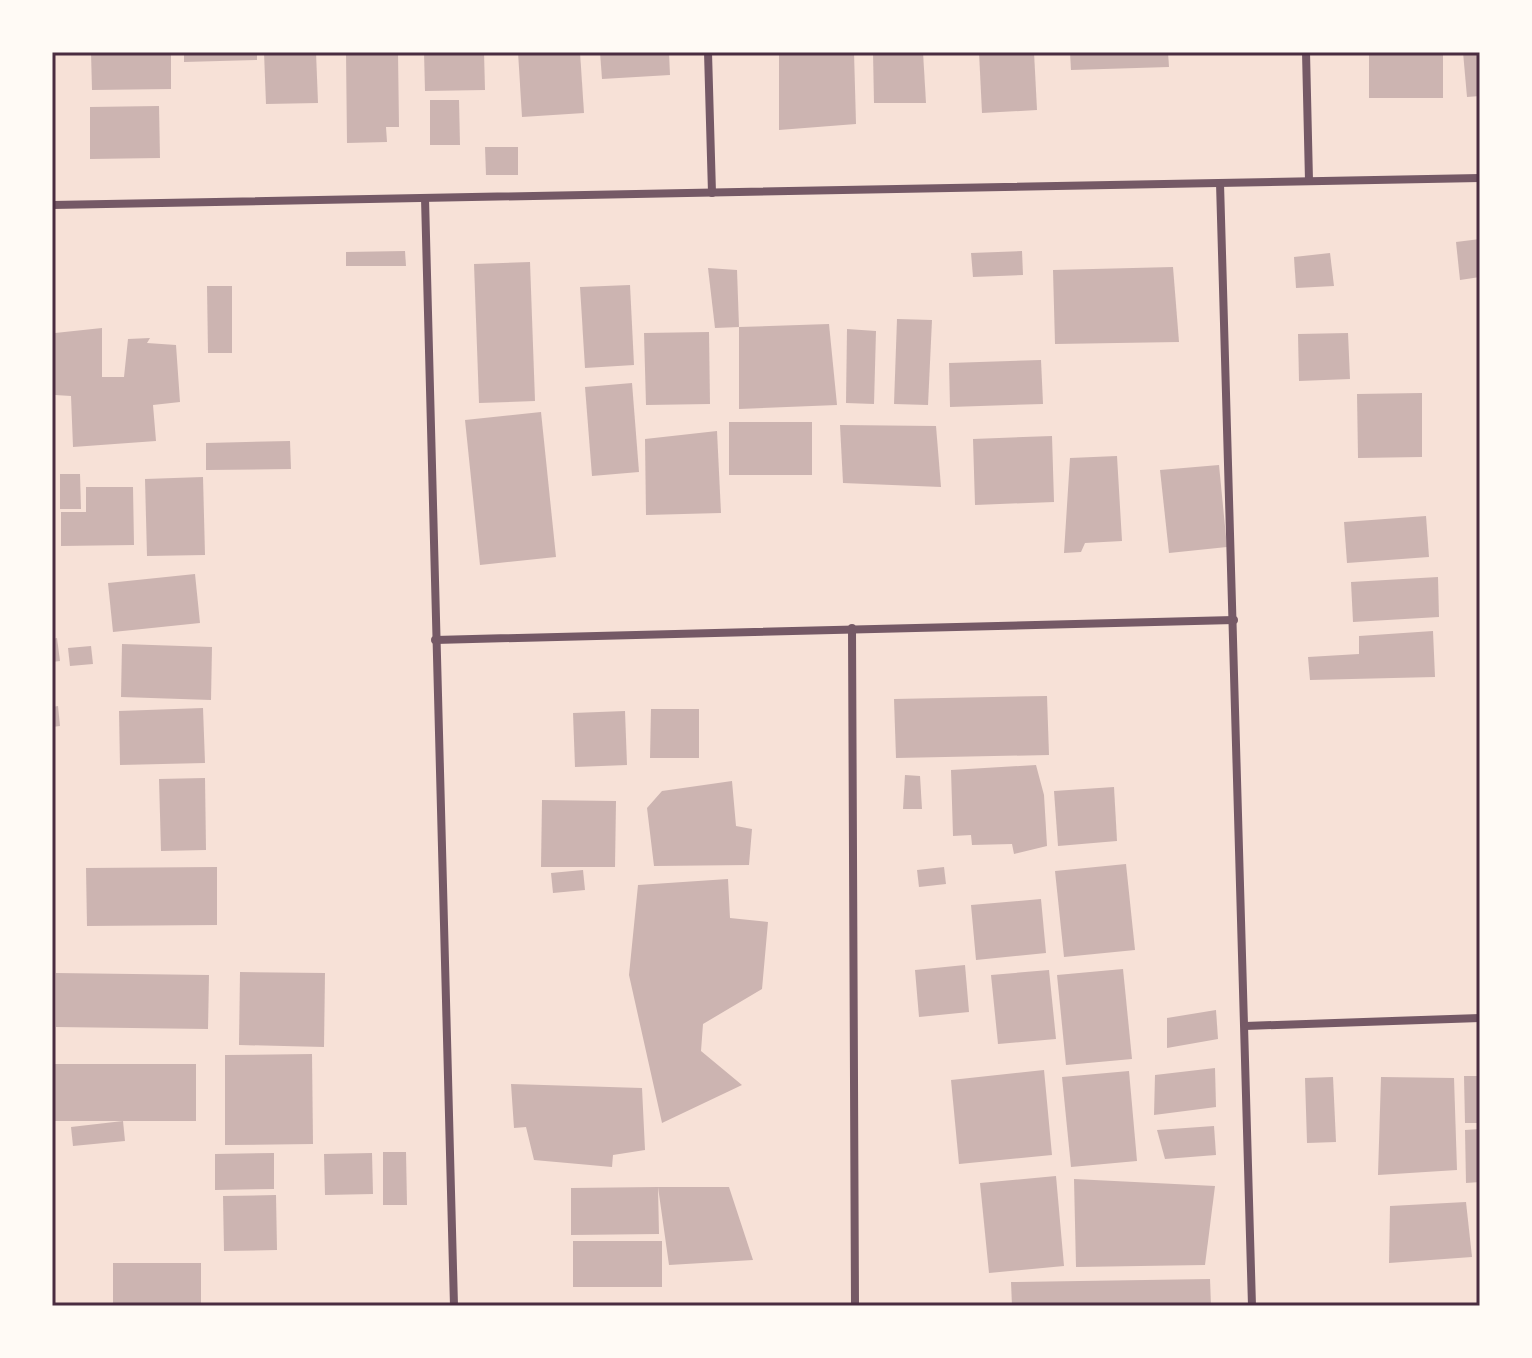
<svg xmlns="http://www.w3.org/2000/svg" width="1532" height="1358" viewBox="0 0 1532 1358" font-family="Rubik,sans-serif">
	<style>
		.building { fill: #ccb4b1 }
		.lines { fill: none; stroke-linecap: round; stroke-linejoin: round }
		.minor { stroke: #755966; stroke-width: 8 }
		.neatline { fill: none; stroke: #4a2c40; stroke-width: 3 }
	</style>
	<rect width="100%" height="100%" fill="#f7e1d7"/>
	<!-- building -->
	<g class="building">
		<polygon points="91,52 171,52 171,89 92,90"/>
		<polygon points="184,52 257,52 257,60 184,62"/>
		<polygon points="264,52 316,52 318,103 266,104"/>
		<polygon points="346,52 398,52 399,127 386,127 387,142 347,143"/>
		<polygon points="424,52 484,52 485,90 425,91"/>
		<polygon points="518,52 580,52 584,113 522,117"/>
		<polygon points="600,52 669,52 670,75 602,79"/>
		<polygon points="779,52 854,52 856,124 779,130"/>
		<polygon points="873,52 923,52 926,103 874,103"/>
		<polygon points="979,52 1034,52 1037,110 982,113"/>
		<polygon points="1070,52 1168,52 1169,67 1071,70"/>
		<rect x="1369" y="52" width="74" height="46"/>
		<polygon points="1463,52 1480,52 1480,96 1467,97"/>
		<polygon points="430,100 459,100 460,145 430,145"/>
		<polygon points="159,106 160,158 90,159 90,107"/>
		<polygon points="485,147 518,147 518,175 486,175"/>
		<polygon points="1480,239 1480,277 1460,280 1456,242"/>
		<polygon points="405,251 406,266 346,266 346,252"/>
		<polygon points="1022,251 1023,275 973,277 971,253"/>
		<polygon points="1330,253 1334,286 1296,288 1294,257"/>
		<polygon points="530,262 535,401 479,403 474,264"/>
		<polygon points="1173,267 1179,342 1055,344 1053,270"/>
		<polygon points="708,268 737,270 739,327 715,328"/>
		<polygon points="630,285 634,365 585,368 580,287"/>
		<polygon points="207,286 232,286 232,353 208,353"/>
		<polygon points="897,319 932,320 928,405 894,404"/>
		<polygon points="829,324 837,405 739,409 739,327"/>
		<polygon points="102,328 102,377 124,377 128,339 150,338 147,343 176,345 180,402 153,405 156,441 73,447 71,396 55,395 55,333"/>
		<polygon points="847,329 876,331 874,404 846,403"/>
		<polygon points="709,332 710,404 646,405 644,333"/>
		<polygon points="1348,333 1350,379 1299,381 1298,334"/>
		<polygon points="1041,360 1043,404 950,407 949,363"/>
		<polygon points="632,383 639,472 592,476 585,387"/>
		<polygon points="1422,393 1422,457 1358,458 1357,394"/>
		<polygon points="541,412 556,557 480,565 465,420"/>
		<rect x="729" y="422" width="83" height="53"/>
		<polygon points="840,425 936,426 941,487 843,483"/>
		<polygon points="717,431 721,513 646,515 645,439"/>
		<polygon points="1052,436 1054,502 975,505 973,439"/>
		<polygon points="290,441 291,469 206,470 206,443"/>
		<polygon points="1117,456 1122,541 1085,543 1081,552 1064,553 1070,458"/>
		<polygon points="1219,465 1227,547 1169,553 1160,470"/>
		<polygon points="60,474 80,474 81,509 60,509"/>
		<polygon points="203,477 205,555 147,556 145,479"/>
		<polygon points="86,487 133,487 134,545 61,546 61,512 86,512"/>
		<polygon points="1426,516 1429,557 1347,563 1344,522"/>
		<polygon points="195,574 200,623 113,632 108,583"/>
		<polygon points="1438,577 1439,617 1353,622 1351,582"/>
		<polygon points="1433,631 1435,677 1310,680 1308,657 1359,654 1359,636"/>
		<polygon points="57,638 60,661 52,662 52,639"/>
		<polygon points="122,644 212,647 211,700 121,697"/>
		<polygon points="91,646 93,664 70,666 68,648"/>
		<polygon points="1047,696 1049,755 896,758 894,699"/>
		<polygon points="58,706 60,726 52,727 52,707"/>
		<polygon points="203,708 205,763 120,765 119,711"/>
		<polygon points="651,709 699,709 699,758 650,758"/>
		<polygon points="625,711 627,765 575,767 573,713"/>
		<polygon points="1036,765 1044,795 1047,846 1014,854 1012,844 972,845 971,835 953,836 951,770"/>
		<polygon points="905,775 920,776 922,809 903,809"/>
		<polygon points="205,778 206,850 161,851 159,779"/>
		<polygon points="732,781 736,826 752,829 749,865 654,866 647,808 662,791"/>
		<polygon points="1114,787 1117,841 1058,846 1054,791"/>
		<polygon points="542,800 616,801 615,867 541,867"/>
		<polygon points="1126,864 1135,950 1064,957 1055,871"/>
		<polygon points="217,867 217,925 87,926 86,868"/>
		<polygon points="944,867 946,884 919,887 917,870"/>
		<polygon points="583,870 585,890 553,893 551,873"/>
		<polygon points="728,879 730,918 768,922 762,989 703,1024 701,1051 742,1085 662,1123 629,975 638,885"/>
		<polygon points="1041,899 1046,953 976,960 971,905"/>
		<polygon points="965,965 969,1012 919,1017 915,970"/>
		<polygon points="1123,969 1132,1059 1066,1065 1057,975"/>
		<polygon points="1049,970 1056,1039 998,1044 991,975"/>
		<polygon points="240,972 325,973 324,1047 239,1045"/>
		<polygon points="56,973 209,975 208,1029 56,1027"/>
		<polygon points="1216,1010 1218,1039 1167,1048 1167,1018"/>
		<polygon points="312,1054 313,1144 225,1145 225,1055"/>
		<rect x="52" y="1064" width="144" height="57"/>
		<polygon points="1215,1068 1216,1107 1154,1115 1155,1075"/>
		<polygon points="1044,1070 1052,1155 959,1164 951,1080"/>
		<polygon points="1129,1071 1137,1161 1071,1167 1062,1077"/>
		<polygon points="1464,1076 1480,1076 1480,1123 1465,1123"/>
		<polygon points="1333,1077 1336,1142 1307,1143 1305,1078"/>
		<polygon points="1381,1077 1454,1078 1457,1170 1378,1175"/>
		<polygon points="511,1084 642,1088 645,1150 613,1155 612,1167 534,1160 526,1127 514,1128"/>
		<polygon points="123,1121 125,1141 73,1146 71,1127"/>
		<polygon points="1214,1126 1216,1155 1165,1159 1157,1130"/>
		<polygon points="1480,1129 1480,1182 1466,1183 1465,1130"/>
		<polygon points="383,1152 406,1152 407,1205 383,1205"/>
		<polygon points="274,1153 274,1189 215,1190 215,1154"/>
		<polygon points="372,1153 373,1194 325,1195 324,1154"/>
		<polygon points="1056,1176 1064,1266 989,1273 980,1183"/>
		<polygon points="1074,1179 1215,1186 1205,1265 1076,1267"/>
		<polygon points="658,1187 659,1234 571,1235 571,1188 658,1187 729,1187 753,1260 669,1265"/>
		<polygon points="276,1195 277,1250 224,1251 223,1196"/>
		<polygon points="1466,1202 1472,1257 1389,1263 1390,1206"/>
		<rect x="573" y="1241" width="89" height="46"/>
		<rect x="113" y="1263" width="88" height="43"/>
		<polygon points="1210,1279 1211,1306 1012,1306 1011,1282"/>
	</g>
	<g class="lines">
		<!-- minor -->
		<g class="minor">
			<polyline points="708,52 712,193"/>
			<polyline points="1306,52 1309,181"/>
			<polyline points="1220,183 1252,1306"/>
			<polyline points="425,198 454,1306"/>
			<polyline points="52,205 1480,178"/>
			<polyline points="852,628 855,1306"/>
			<polyline points="435,640 1234,620"/>
			<polyline points="1245,1026 1480,1018"/>
		</g>
	</g>
	<!-- border -->
	<rect width="1532" height="1358" fill="none" stroke="#fffaf5" stroke-width="108"/>
	<rect x="54" y="54" width="1424" height="1250" class="neatline"/>
</svg>
